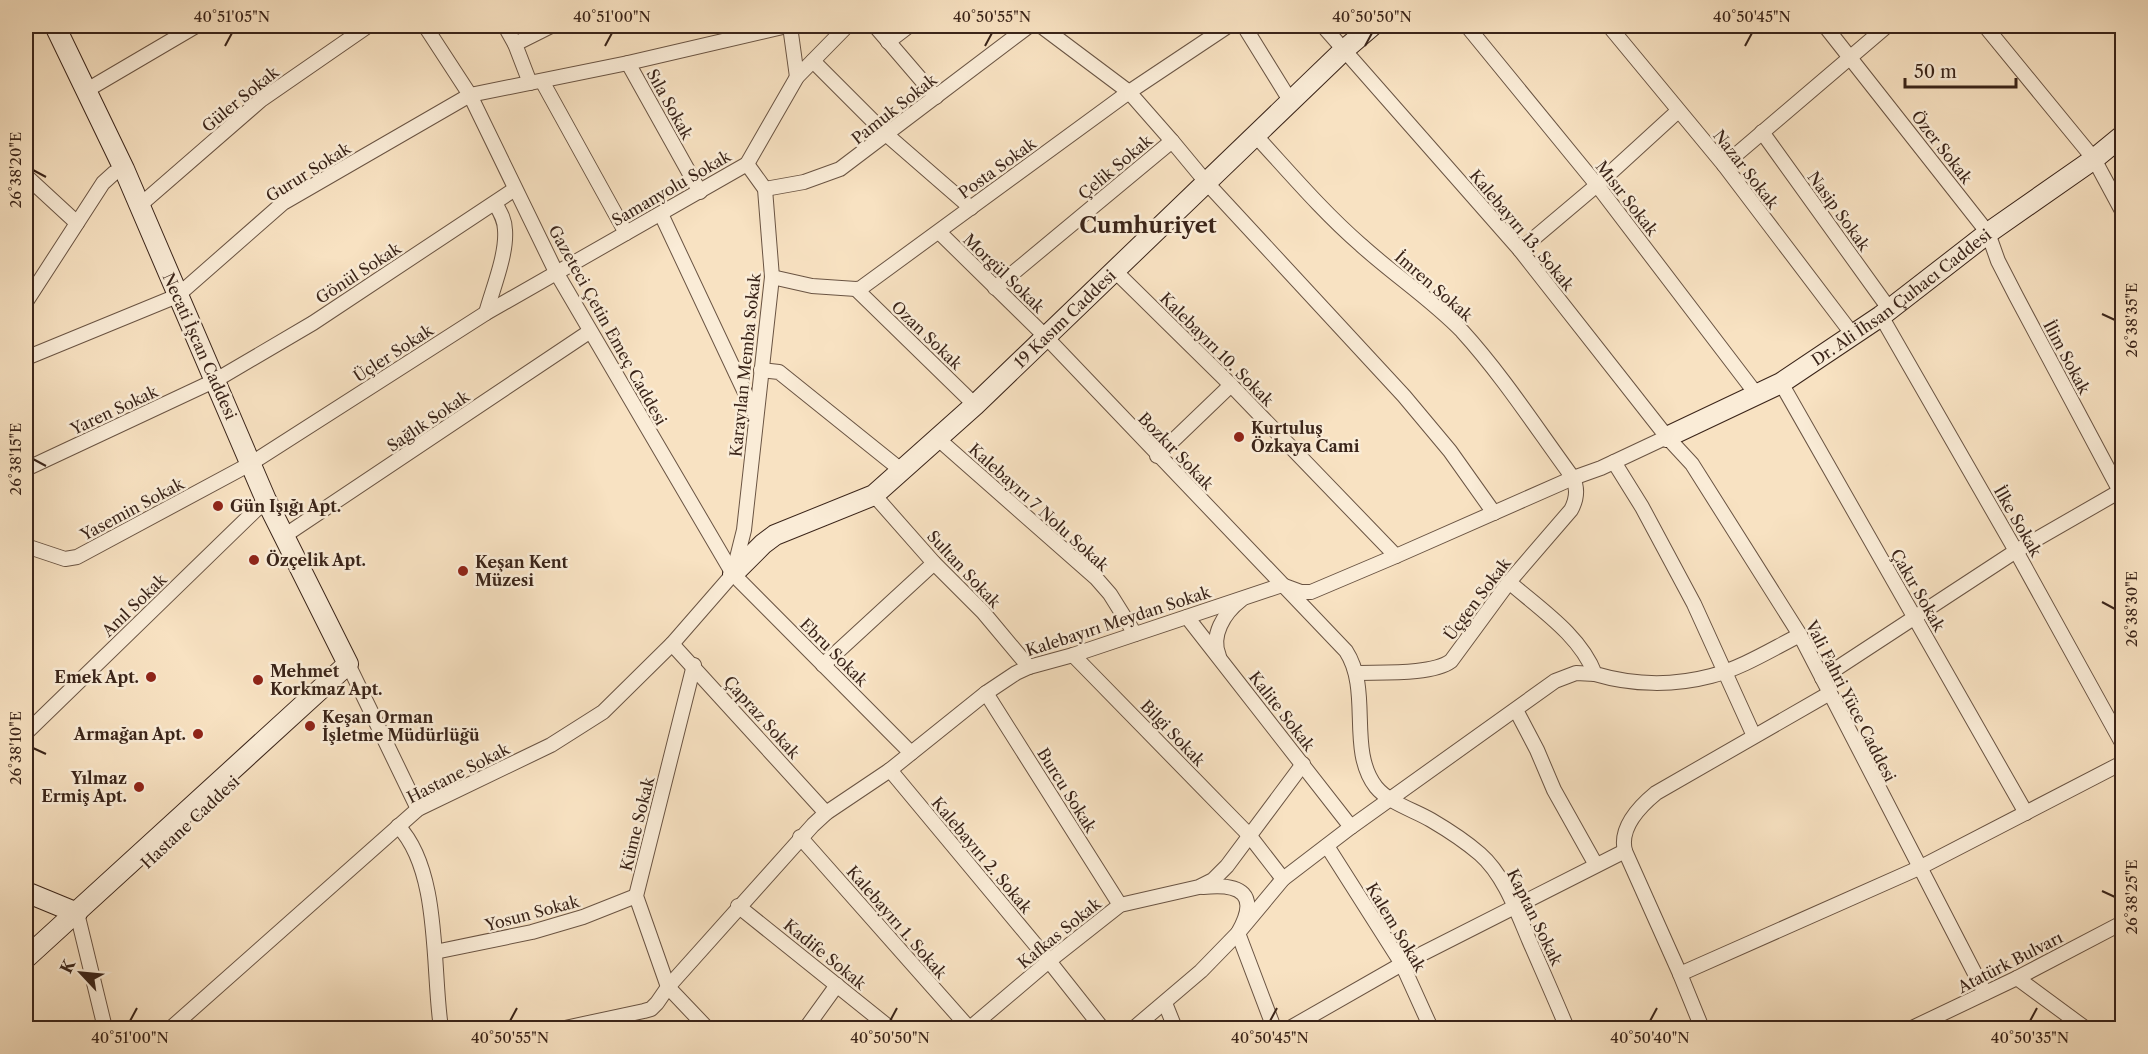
<svg xmlns="http://www.w3.org/2000/svg" width="2148" height="1054" viewBox="0 0 2148 1054" font-family="'Libre Caslon Text',serif">
	<style>
		.lines { fill: none; stroke-linecap: round; stroke-linejoin: round }
		.street-casing { stroke: #6a5443; stroke-width: 16 }
		.secondary-casing { stroke: #3a2419; stroke-width: 22 }
		.street { stroke: #faecd7; stroke-width: 14 }
		.secondary { stroke: #faecd7; stroke-width: 20 }
		.ticks { fill: none; stroke: #3a2419; stroke-width: 2 }
		.poi-dot { fill: #8f2418; stroke: #faecd7; stroke-width: 2 }
		.labels { text-anchor: middle; stroke-width: 5; stroke-linejoin: round; paint-order: stroke }
		.street-label { font-size: 16px; fill: #3a2419; stroke: #faecd7 }
		.poi-label { font-size: 16px; font-weight: bold; fill: #3a2419; stroke: #faecd7; text-anchor: start }
		.district-label { font-size: 22px; font-weight: bold; fill: #3a2419; stroke: #faecd7 }
		.neatline { fill: none; stroke: #3a2419; stroke-width: 2 }
		.ticks-label { font-size: 15px; text-anchor: middle; fill: #3a2419 }
	</style>
	<rect width="100%" height="100%" fill="#f8e2c2"/>
	<filter id="stains"><feTurbulence type="fractalNoise" baseFrequency=".00333" numOctaves="4"/><feColorMatrix values="0 0 0 0 .2 0 0 0 0 .09 0 0 0 0 .02 0 0 0 .5 -.17"/></filter>
	<radialGradient id="worn" r=".72"><stop offset=".6" stop-color="#630" stop-opacity="0"/><stop offset="1" stop-color="#630" stop-opacity=".3"/></radialGradient>
	<g class="lines">
		<!-- street casing -->
		<g class="street-casing">
			<g id="street">
				<polyline points="425,26 470,95 556,272 733,574 911,753"/>
				<polyline points="505,26 515,44 530,83"/>
				<polyline points="790,26 797,77"/>
				<polyline points="875,26 936,97"/>
				<polyline points="1041,26 1129,92 1172,141 1206,182 1404,396 1450,451 1494,513"/>
				<polyline points="1244,26 1291,102"/>
				<polyline points="1323,26 1520,250 1667,437 1692,464 1800,635 1985,993"/>
				<polyline points="1467,26 1597,185 1757,395"/>
				<polyline points="1609,26 1724,165 1853,335"/>
				<polyline points="1825,26 1988,233 1998,261 2016,296 2122,495"/>
				<polyline points="1985,26 2094,159 2122,211"/>
				<polyline points="888,42 909,26"/>
				<polyline points="515,44 551,26"/>
				<polyline points="813,61 887,135 971,208"/>
				<polyline points="628,63 700,192"/>
				<polyline points="542,81 626,233"/>
				<polyline points="87,90 196,26"/>
				<polyline points="1762,132 1890,310"/>
				<path d="M1256,136C1290,173 1323,212 1361,245C1394,275 1431,299 1462,331C1503,376 1537,429 1573,478C1578,489 1577,499 1571,510L1509,582L1451,661C1432,675 1381,672 1356,673"/>
				<polyline points="1724,165 1887,26"/>
				<polyline points="26,176 77,223"/>
				<polyline points="765,189 804,182 840,169 1029,26"/>
				<polyline points="139,206 261,100 368,26"/>
				<polyline points="661,214 756,416"/>
				<path d="M939,232L1046,337L1346,651C1372,691 1347,750 1376,787C1389,803 1414,810 1431,820C1448,830 1465,841 1480,854C1504,875 1517,912 1529,940C1542,970 1555,999 1567,1028"/>
				<polyline points="1520,250 1597,185 1678,111"/>
				<polyline points="1114,270 1231,385 1396,556"/>
				<polyline points="772,277 812,286 856,289 861,288 1129,92 1228,26"/>
				<polyline points="995,288 1172,141"/>
				<polyline points="856,289 975,405"/>
				<polyline points="26,302 103,183 114,173 124,169"/>
				<path d="M486,313C493,288 507,254 505,230C505,220 500,212 495,203"/>
				<polyline points="1881,316 2016,551 2122,743"/>
				<polyline points="26,358 177,296 283,203 470,95 628,63 787,26"/>
				<polyline points="761,370 779,372 901,470"/>
				<polyline points="1781,383 2026,813"/>
				<polyline points="937,438 1096,578 1110,594 1135,634"/>
				<polyline points="1157,456 1231,385"/>
				<polyline points="1614,462 1642,507 1694,604 1754,736"/>
				<polyline points="26,469 216,380 313,323 515,189"/>
				<polyline points="874,495 934,563 983,612 1029,667"/>
				<polyline points="284,536 589,332"/>
				<polyline points="26,546 65,559 77,557 250,464 486,313 747,164 797,77 847,26"/>
				<path d="M1509,582C1540,609 1580,635 1595,674C1632,685 1673,686 1711,676C1742,668 1772,649 1800,635"/>
				<polyline points="1187,617 1351,827"/>
				<polyline points="672,644 826,813"/>
				<polyline points="1073,655 1249,835 1283,879"/>
				<path d="M1219,656C1210,636 1224,613 1241,600"/>
				<polyline points="348,664 418,809"/>
				<polyline points="694,665 636,896 668,987 707,1028"/>
				<polyline points="823,665 934,563"/>
				<polyline points="1822,678 2016,551 2122,490"/>
				<polyline points="986,693 1120,905"/>
				<polyline points="1516,710 1537,750 1554,790 1596,865"/>
				<polyline points="26,733 266,500"/>
				<polyline points="890,770 1049,961 1102,1028"/>
				<path d="M398,826C441,871 432,970 441,1028"/>
				<polyline points="800,837 969,1028"/>
				<polyline points="1327,846 1402,964 1431,1028"/>
				<path d="M1203,887C1241,883 1260,894 1238,933L1274,1028"/>
				<polyline points="738,906 890,1028"/>
				<polyline points="77,913 105,1028"/>
				<polyline points="435,952 532,932 583,917 636,896"/>
				<polyline points="1680,974 1919,868 2122,763"/>
				<polyline points="2017,978 2085,1028"/>
				<polyline points="1165,1003 1175,1028"/>
				<polyline points="171,1028 418,809 551,745 603,712 672,644 733,574 744,530 772,277 765,189 747,164"/>
				<polyline points="565,1028 644,1011 651,1009 657,1003 668,987 813,825 826,813 890,770 986,693 1016,673 1029,667 1073,655 1282,585 1301,592 1311,592 1396,556 1573,478 1601,468 1667,437"/>
				<polyline points="806,1028 837,985"/>
				<polyline points="970,1028 1049,961 1120,905 1199,887 1213,880 1227,866 1303,764"/>
				<polyline points="1134,1028 1201,971 1238,933 1283,879 1351,827 1555,681 1576,673 1595,674"/>
				<polyline points="1290,1028 1402,964 1625,851"/>
				<path d="M1702,1028L1680,974L1625,851C1619,828 1639,807 1656,793L1830,693"/>
				<polyline points="1912,1028 2017,978 2122,923"/>
			</g>
		</g>
		<!-- secondary casing -->
		<g class="secondary-casing">
			<g id="secondary">
				<path id="s1" d="M1667,437L1781,383L1881,316L1988,233L2094,159L2122,136"/>
				<path id="s2" d="M733,574L763,544L775,535L874,495L975,405L1344,50L1372,26"/>
				<polyline points="26,892 77,913"/>
				<polyline points="26,958 348,664 266,500 124,169 55,26"/>
			</g>
		</g>
		<!-- street -->
		<use href="#street" class="street"/>
		<!-- secondary -->
		<use href="#secondary" class="secondary"/>
	</g>
	<!-- ticks -->
	<path class="ticks" d="M225,46L232,33M605,46L612,33M985,46L992,33M1365,46L1372,33M1745,46L1752,33M33,170L46,177M2102,314L2115,320M33,459L46,466M2102,602L2115,609M33,748L46,754M2102,891L2115,897M130,1021L137,1008M510,1021L517,1008M890,1021L897,1008M1270,1021L1277,1008M1650,1021L1657,1008M2030,1021L2037,1008"/>
	<!-- markers -->
	<g class="poi-dot">
		<circle cx="1239" cy="437" r="6"/>
		<circle cx="218" cy="506" r="6"/>
		<circle cx="254" cy="560" r="6"/>
		<circle cx="463" cy="571" r="6"/>
		<circle cx="151" cy="677" r="6"/>
		<circle cx="258" cy="680" r="6"/>
		<circle cx="310" cy="726" r="6"/>
		<circle cx="198" cy="734" r="6"/>
		<circle cx="139" cy="787" r="6"/>
	</g>
	<g class="labels">
		<!-- street labels -->
		<g class="street-label">
			<text transform="translate(240 99) rotate(-39)" y="6">Güler Sokak</text>
			<text transform="translate(670 104) rotate(61)" y="6">Sıla Sokak</text>
			<text transform="translate(894 109) rotate(-38)" y="6">Pamuk Sokak</text>
			<text transform="translate(1942 147) rotate(52)" y="6">Özer Sokak</text>
			<text transform="translate(1115 167) rotate(-40)" y="6">Çelik Sokak</text>
			<text transform="translate(997 168) rotate(-36)" y="6">Posta Sokak</text>
			<text transform="translate(1746 169) rotate(52)" y="6">Nazar Sokak</text>
			<text transform="translate(308 172) rotate(-32)" y="6">Gurur Sokak</text>
			<text transform="translate(671 188) rotate(-30)" y="6">Samanyolu Sokak</text>
			<text transform="translate(1627 198) rotate(52)" y="6">Mısır Sokak</text>
			<text transform="translate(1839 211) rotate(54)" y="6">Nasip Sokak</text>
			<text transform="translate(1522 230) rotate(50)" y="6">Kalebayırı 13. Sokak</text>
			<text transform="translate(358 273) rotate(-33)" y="6">Gönül Sokak</text>
			<text transform="translate(1004 273) rotate(44)" y="6">Morgül Sokak</text>
			<text transform="translate(1434 286) rotate(41)" y="6">İmren Sokak</text>
			<text dy="6" stroke="none"><textPath href="#s1" startOffset="274">Dr. Ali İhsan Çuhacı Caddesi</textPath></text>
			<text dy="6" stroke="none"><textPath href="#s2" startOffset="424">19 Kasım Caddesi</textPath></text>
			<text transform="translate(608 325) rotate(61)" y="6">Gazeteci Çetin Emeç Caddesi</text>
			<text transform="translate(927 335) rotate(44)" y="6">Ozan Sokak</text>
			<text transform="translate(200 346) rotate(66)" y="6">Necati İşcan Caddesi</text>
			<text transform="translate(1217 349) rotate(45)" y="6">Kalebayırı 10. Sokak</text>
			<text transform="translate(393 353) rotate(-33)" y="6">Üçler Sokak</text>
			<text transform="translate(2067 357) rotate(62)" y="6">İlim Sokak</text>
			<text transform="translate(745 365) rotate(-84)" y="6">Karayılan Memba Sokak</text>
			<text transform="translate(114 410) rotate(-25)" y="6">Yaren Sokak</text>
			<text transform="translate(428 421) rotate(-34)" y="6">Sağlık Sokak</text>
			<text transform="translate(1176 451) rotate(46)" y="6">Bozkır Sokak</text>
			<text transform="translate(1039 507) rotate(42)" y="6">Kalebayırı 7 Nolu Sokak</text>
			<text transform="translate(132 509) rotate(-28)" y="6">Yasemin Sokak</text>
			<text transform="translate(2018 521) rotate(60)" y="6">İlke Sokak</text>
			<text transform="translate(964 569) rotate(47)" y="6">Sultan Sokak</text>
			<text transform="translate(1918 590) rotate(60)" y="6">Çakır Sokak</text>
			<text transform="translate(1477 599) rotate(-53)" y="6">Üçgen Sokak</text>
			<text transform="translate(134 605) rotate(-44)" y="6">Anıl Sokak</text>
			<text transform="translate(1118 621) rotate(-18)" y="6">Kalebayırı Meydan Sokak</text>
			<text transform="translate(834 652) rotate(45)" y="6">Ebru Sokak</text>
			<text transform="translate(1851 701) rotate(63)" y="6">Vali Fahri Yüce Caddesi</text>
			<text transform="translate(1282 711) rotate(52)" y="6">Kalite Sokak</text>
			<text transform="translate(762 717) rotate(48)" y="6">Çapraz Sokak</text>
			<text transform="translate(1173 733) rotate(46)" y="6">Bilgi Sokak</text>
			<text transform="translate(458 773) rotate(-27)" y="6">Hastane Sokak</text>
			<text transform="translate(1067 790) rotate(58)" y="6">Burcu Sokak</text>
			<text transform="translate(190 822) rotate(-43)" y="6">Hastane Caddesi</text>
			<text transform="translate(637 824) rotate(-76)" y="6">Küme Sokak</text>
			<text transform="translate(982 855) rotate(50)" y="6">Kalebayırı 2. Sokak</text>
			<text transform="translate(532 913) rotate(-15)" y="6">Yosun Sokak</text>
			<text transform="translate(1535 917) rotate(64)" y="6">Kaptan Sokak</text>
			<text transform="translate(897 922) rotate(49)" y="6">Kalebayırı 1. Sokak</text>
			<text transform="translate(1396 927) rotate(59)" y="6">Kalem Sokak</text>
			<text transform="translate(1059 933) rotate(-39)" y="6">Kafkas Sokak</text>
			<text transform="translate(825 954) rotate(39)" y="6">Kadife Sokak</text>
			<text transform="translate(2010 962) rotate(-27)" y="6">Atatürk Bulvarı</text>
		</g>
		<!-- poi labels -->
		<g class="poi-label">
			<text x="1251" y="434">Kurtuluş<tspan x="1251" dy="18">Özkaya Cami</tspan></text>
			<text x="230" y="512">Gün Işığı Apt.</text>
			<text x="266" y="566">Özçelik Apt.</text>
			<text x="475" y="568">Keşan Kent<tspan x="475" dy="18">Müzesi</tspan></text>
			<text x="270" y="677">Mehmet<tspan x="270" dy="18">Korkmaz Apt.</tspan></text>
			<text x="139" y="683" text-anchor="end">Emek Apt.</text>
			<text x="322" y="723">Keşan Orman<tspan x="322" dy="18">İşletme Müdürlüğü</tspan></text>
			<text x="186" y="740" text-anchor="end">Armağan Apt.</text>
			<text x="127" y="784" text-anchor="end">Yılmaz<tspan x="127" dy="18">Ermiş Apt.</tspan></text>
		</g>
		<!-- district labels -->
		<g class="district-label">
			<text x="1148" y="233">Cumhuriyet</text>
		</g>
	</g>
	<!-- margin -->
	<rect width="2148" height="1054" fill="none" stroke="#f8e2c2" stroke-width="66"/>
	<!-- north arrow -->
	<g transform="translate(81 973) rotate(296)" stroke="#faecd7" stroke-width="4.5" paint-order="stroke">
	<path d="M0-4.5L10 22L0 15L-10 22Z" fill="#3a2419"/>
	<text y="-9" font-size="16" font-weight="bold" text-anchor="middle" fill="#3a2419">K</text>
	</g>
	<!-- scale -->
	<path d="M1905 78v9h111v-9" fill="none" stroke="#3a2419" stroke-width="3"/>
	<text x="1914" y="78" font-size="18" fill="#3a2419" stroke="#faecd7" stroke-width="4.5" paint-order="stroke">50 m</text>
	<rect x="33" y="33" width="2082" height="988" class="neatline"/>
	<g class="ticks-label">
		<text x="232" y="22">40°51'05"N</text>
		<text x="612" y="22">40°51'00"N</text>
		<text x="992" y="22">40°50'55"N</text>
		<text x="1372" y="22">40°50'50"N</text>
		<text x="1752" y="22">40°50'45"N</text>
		<text transform="translate(16 170) rotate(-90)" y="5">26°38'20"E</text>
		<text transform="translate(2132 320) rotate(-90)" y="5">26°38'35"E</text>
		<text transform="translate(16 459) rotate(-90)" y="5">26°38'15"E</text>
		<text transform="translate(2132 609) rotate(-90)" y="5">26°38'30"E</text>
		<text transform="translate(16 748) rotate(-90)" y="5">26°38'10"E</text>
		<text transform="translate(2132 897) rotate(-90)" y="5">26°38'25"E</text>
		<text x="130" y="1043">40°51'00"N</text>
		<text x="510" y="1043">40°50'55"N</text>
		<text x="890" y="1043">40°50'50"N</text>
		<text x="1270" y="1043">40°50'45"N</text>
		<text x="1650" y="1043">40°50'40"N</text>
		<text x="2030" y="1043">40°50'35"N</text>
	</g>
	<rect width="100%" height="100%" filter="url(#stains)"/>
	<rect width="100%" height="100%" fill="url(#worn)"/>
</svg>
